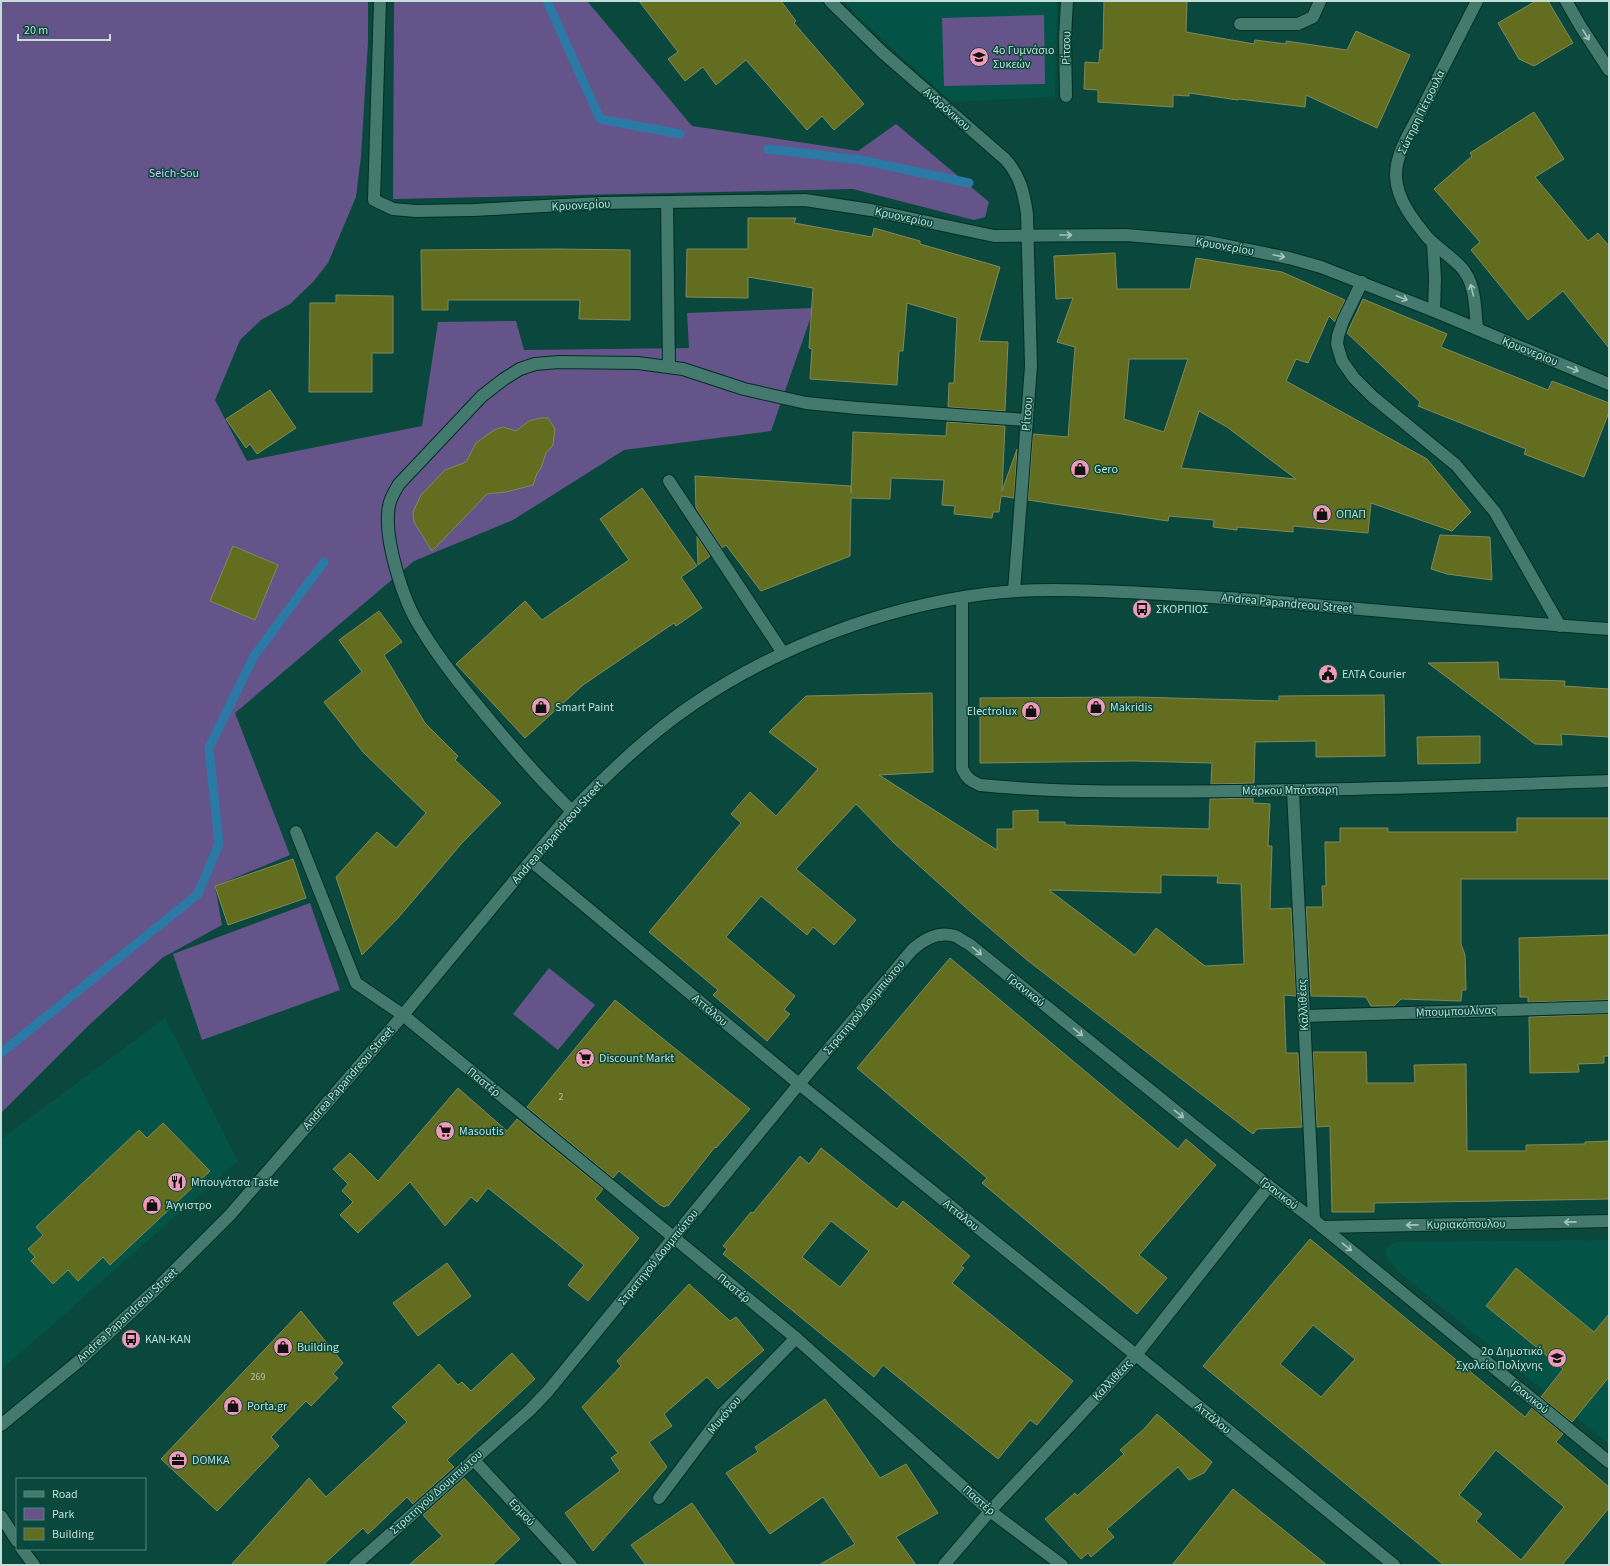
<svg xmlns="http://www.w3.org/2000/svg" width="1610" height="1566" viewBox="0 0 1610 1566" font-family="'Source Sans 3',sans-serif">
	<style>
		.built { fill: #035346 }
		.green { fill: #65548a }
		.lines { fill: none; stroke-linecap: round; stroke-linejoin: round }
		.stream { stroke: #2b7aa6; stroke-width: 9 }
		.building { fill: #626d1f; stroke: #80885d; fill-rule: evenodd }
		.lane-casing { stroke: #002c24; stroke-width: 14 }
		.street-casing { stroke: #002c24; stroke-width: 14 }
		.secondary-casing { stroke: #002c24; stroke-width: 14 }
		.lane { stroke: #437a6d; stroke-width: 12 }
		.street { stroke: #437a6d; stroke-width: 12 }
		.secondary { stroke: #437a6d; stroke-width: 12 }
		.oneway { stroke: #a3c6bc }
		.labels { text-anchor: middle; stroke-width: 3; stroke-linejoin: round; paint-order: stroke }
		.number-label { font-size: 10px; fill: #abc2a9 }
		.street-label { font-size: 12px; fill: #c3dfd7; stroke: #0a483d }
		.poi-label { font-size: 12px; fill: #c3dfd7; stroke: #0a483d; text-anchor: start }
		.park-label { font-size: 12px; fill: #d5c9f6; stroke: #0a483d }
	</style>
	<rect width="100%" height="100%" fill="#0a483d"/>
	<!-- built -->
	<g class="built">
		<polygon points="845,1 1057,1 1055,97 951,102 857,16"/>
		<polygon points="165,1018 238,1161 1,1370 1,1139"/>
		<polygon points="1609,1240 1609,1444 1399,1272 1386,1257 1386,1249 1391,1244 1396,1242"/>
	</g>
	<!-- green -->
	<g class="green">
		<polygon points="1,1 368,1 368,42 361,156 356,197 328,263 313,282 290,304 261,320 240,340 215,400 247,461 422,426 438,322 516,321 524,350 689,348 687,313 814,308 771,431 624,450 513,520 414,561 235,713 290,855 215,886 222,925 162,958 87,1027 1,1113"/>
		<polygon points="394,1 587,1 692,126 858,151 896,124 989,202 985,217 974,220 853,189 393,199"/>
		<polygon points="1044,15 1045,84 944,86 942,18"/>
		<polygon points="310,903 340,990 202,1040 173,954"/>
		<polygon points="549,968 595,1005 558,1050 513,1014"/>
	</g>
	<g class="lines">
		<!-- stream -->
		<g class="stream">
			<polyline points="547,1 600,119 680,134"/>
			<polyline points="768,149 861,160 969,183"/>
			<polyline points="1,1053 198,894 219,844 209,748 254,656 324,562"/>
		</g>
	</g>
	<!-- building -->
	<g class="building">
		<polygon points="639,1 781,1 796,21 794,23 864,104 834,130 822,116 807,130 746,60 716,85 703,67 685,81 668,59 678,52"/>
		<polygon points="1104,1 1187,1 1186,32 1254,44 1255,40 1286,44 1286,41 1347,50 1356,31 1410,55 1377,128 1306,95 1305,107 1239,99 1238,100 1189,93 1189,96 1173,95 1173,107 1098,102 1098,90 1084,89 1085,62 1099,63 1100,50 1103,50"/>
		<polygon points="1536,1 1548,1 1573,43 1534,66 1519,59 1498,23"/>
		<polygon points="1534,112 1564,159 1535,177 1588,241 1598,233 1609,246 1609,348 1563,291 1528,320 1471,250 1480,242 1434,189 1472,156 1470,153"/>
		<polygon points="748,218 796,218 794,223 872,237 874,228 920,241 920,244 1000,267 979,341 1008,342 1005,411 948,407 949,383 954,383 957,318 907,303 903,351 899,351 897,385 810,379 812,349 809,348 813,288 748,277 748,298 686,297 687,249 748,249"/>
		<polygon points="558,249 630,250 630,320 579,319 580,300 448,300 448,310 422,310 421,250"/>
		<path d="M1115,253L1117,289H1190L1196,258L1282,272L1345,300L1335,322L1329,316L1308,363L1296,359L1286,381L1427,459L1471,512L1452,531L1371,503L1368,533L1293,526V532L1237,527V530L1213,527L1214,520L1169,516L1168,521L1028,500L1033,434L1068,437L1075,347L1057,342L1073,298L1056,299L1054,256ZM1129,359H1188L1164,432L1124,419ZM1199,411L1227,427L1296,479L1181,468Z"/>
		<polygon points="336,295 393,296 393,353 372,353 372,392 309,392 310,303 336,303"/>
		<polygon points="1363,299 1447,334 1441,347 1548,390 1552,381 1609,403 1609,412 1584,477 1524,454 1526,449 1418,406 1420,402 1347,333"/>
		<polygon points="270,390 296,428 257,454 250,444 246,448 226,419"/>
		<polygon points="540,418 548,418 555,429 553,445 546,453 541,468 537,473 533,485 506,492 487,494 432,551 414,522 413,512 421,495 445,470 466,462 476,443 494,430 503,427 516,431 529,421"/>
		<polygon points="947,422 1005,426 1002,491 1017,449 1014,498 1001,496 999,512 993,512 992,518 954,514 955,506 942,505 944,480 891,478 890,499 851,498 850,556 761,591 726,545 722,548 696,508 695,476 851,486 851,493 853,432 946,436"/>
		<polygon points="642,488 697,566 681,577 702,608 676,626 674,623 583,685 525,738 456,664 525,601 542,620 629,560 600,519"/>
		<polygon points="1440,535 1490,537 1492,580 1447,574 1431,569"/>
		<polygon points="697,536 710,556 698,565"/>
		<polygon points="233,546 278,565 255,620 210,601"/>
		<polygon points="379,611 402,642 384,655 425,723 458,756 455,760 501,803 462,843 398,918 362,955 336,877 377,832 396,848 426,813 363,752 324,702 362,672 339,640"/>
		<polygon points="1498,662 1499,679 1565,681 1564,686 1609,689 1609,737 1561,734 1562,745 1535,744 1428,663"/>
		<path d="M932,693L933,772L879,775L997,850V829H1013V811L1038,810V822H1065V825L1209,829L1210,799L1253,798V803L1270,804L1268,846H1272L1270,909L1291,908L1296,996L1284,995L1286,1053H1298L1302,1127L1257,1129L1253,1134L1027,960L973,914L895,844L856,804L796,869L856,920L834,945L813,927L807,935L761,896L726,937L795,996L784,1010L790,1014L767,1041L713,995L718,990L649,932L741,823L731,814L750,792L776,816L818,769L769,732L806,696ZM1161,875L1218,876L1217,883L1241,884L1244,964L1205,966L1156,928L1135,955L1049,890L1161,893Z"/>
		<polygon points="1384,695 1385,756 1316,757 1316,741 1255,742 1254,783 1211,784 1212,763 1134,761 980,763 980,698 1136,697 1279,701 1279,696"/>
		<polygon points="1480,736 1480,763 1418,764 1417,737"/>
		<polygon points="1517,818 1609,818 1609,879 1461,879 1461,944 1465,955 1466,990 1462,990 1461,1001 1401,999 1394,1006 1371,1006 1366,997 1311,996 1306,907 1323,907 1322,886 1326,886 1325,842 1340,842 1340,828 1388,828 1388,832 1517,832"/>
		<polygon points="293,859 306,898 228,925 215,886"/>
		<polygon points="1609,935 1609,1000 1528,1002 1528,997 1520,997 1519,938"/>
		<polygon points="950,958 1178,1149 1186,1139 1216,1165 1139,1255 1167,1278 1137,1314 982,1183 987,1178 857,1068"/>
		<polygon points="615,1000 750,1109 716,1148 715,1147 668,1206 666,1205 665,1207 660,1205 619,1171 613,1178 527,1107"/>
		<polygon points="1609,1014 1609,1056 1604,1056 1604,1063 1578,1064 1579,1072 1530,1073 1529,1017"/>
		<polygon points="1313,1052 1366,1052 1367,1083 1415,1083 1414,1065 1466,1064 1467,1151 1526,1151 1526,1145 1585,1144 1585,1142 1609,1141 1609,1199 1374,1203 1374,1212 1332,1212 1330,1126 1317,1127"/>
		<polygon points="458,1088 507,1131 517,1119 603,1189 595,1199 639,1238 588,1301 568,1285 584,1265 488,1188 477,1202 471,1197 445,1226 410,1182 358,1233 340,1215 353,1202 342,1191 348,1184 333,1169 350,1153 378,1181"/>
		<polygon points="163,1123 210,1171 110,1265 103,1257 78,1281 68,1270 53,1284 31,1261 35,1257 28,1249 43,1235 36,1227 139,1130 147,1138"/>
		<path d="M821,1148L897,1209L903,1201L970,1256L961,1266L964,1268L952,1283L1073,1381L1037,1425L1030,1420L998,1459L883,1365L874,1377L723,1254L727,1249L723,1246L751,1212L753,1213L800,1156L809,1164ZM831,1221L869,1251L840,1287L802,1257Z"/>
		<path d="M1310,1239L1525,1417L1532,1408L1563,1434L1556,1442L1609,1487V1508L1562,1565H1444L1203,1366ZM1313,1325L1355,1359L1321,1397L1280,1364ZM1496,1450L1564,1507L1521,1560L1476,1521L1482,1514L1459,1495Z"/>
		<polygon points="447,1263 471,1296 418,1336 393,1303"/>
		<polygon points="1516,1268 1594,1332 1609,1314 1609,1377 1572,1422 1541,1397 1563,1369 1486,1306"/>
		<polygon points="689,1284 730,1321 736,1317 764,1350 718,1389 707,1377 664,1414 672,1426 649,1442 667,1467 593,1551 565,1513 620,1471 611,1458 618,1453 582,1407 621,1366 617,1361"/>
		<polygon points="301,1311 343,1363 333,1374 338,1378 311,1406 306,1401 271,1437 279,1446 217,1511 161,1459"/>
		<polygon points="512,1353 535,1379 447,1460 454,1467 413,1504 407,1497 368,1534 363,1528 323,1565 231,1565 309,1478 326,1497 407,1422 392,1407 439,1364 458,1385 462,1382 471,1391"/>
		<polygon points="825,1399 880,1478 906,1464 938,1513 896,1537 916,1565 819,1565 855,1544 823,1497 770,1534 726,1473 758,1452 755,1447"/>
		<polygon points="1157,1414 1212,1462 1204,1473 1189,1480 1178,1467 1107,1529 1114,1537 1091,1557 1088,1553 1081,1559 1045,1519 1075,1493 1077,1496 1124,1454 1120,1450 1144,1429"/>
		<polygon points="464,1478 520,1539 492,1565 409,1565 442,1536 423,1515"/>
		<polygon points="1233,1489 1327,1565 1172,1565"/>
		<polygon points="692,1503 735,1565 646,1565 631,1545"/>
	</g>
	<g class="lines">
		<!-- lane casing -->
		<g class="lane-casing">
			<g id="lane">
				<polyline points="1240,24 1298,24 1313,17 1320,1"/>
				<polyline points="669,481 783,653"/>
			</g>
		</g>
		<!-- street casing -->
		<g class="street-casing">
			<g id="street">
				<polyline points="380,1 374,200 393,209 416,211 474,210 599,203 805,200 871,210 994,236 1126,235 1208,242 1289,258 1321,267 1434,311 1609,384"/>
				<path d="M830,1L882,52L1005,159C1020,175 1024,193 1027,214L1031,366L1014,591"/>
				<polyline points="1566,1 1581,27 1609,70"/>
				<polyline points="1066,96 1065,38 1067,1"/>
				<polyline points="667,202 669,366"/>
				<polyline points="1433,244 1435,278 1434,311"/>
				<polyline points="1362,282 1343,321 1338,336 1337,344 1342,361 1354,378 1373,397 1456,465 1495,512 1560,626"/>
				<path d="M1477,329C1475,308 1476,282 1460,266C1450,256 1438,248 1428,238C1414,221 1397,200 1396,177C1395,152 1413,128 1423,107C1441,71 1459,36 1477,1"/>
				<path d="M962,598V768C966,778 971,781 980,785C1063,793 1147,792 1230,791C1356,790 1483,785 1609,781"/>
				<polyline points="1293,791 1314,1220"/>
				<path d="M572,811C544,784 518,754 493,724C467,693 441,662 420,627C403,600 383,538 389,506C390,498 395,491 399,484L482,396L504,379L520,369L535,364L559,362L638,363L683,369L744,389L806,403L857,408L1027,420"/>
				<polyline points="296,832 356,983 403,1015 796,1338 990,1511 1062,1565"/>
				<polyline points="1303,1016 1609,1007"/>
				<polyline points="1322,1227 1609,1221"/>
				<polyline points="473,1459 571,1565"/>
				<polyline points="659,1498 723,1413 796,1338"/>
				<path d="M355,1565L530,1410L548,1391L799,1084L912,950C923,940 938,931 955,936C960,938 964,942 969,944L1269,1186L1314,1220L1609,1462"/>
				<polyline points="944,1565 990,1511 1136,1355 1269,1186"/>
			</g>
		</g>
		<!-- secondary casing -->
		<g class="secondary-casing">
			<g id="secondary">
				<polyline points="531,861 799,1084 1136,1355 1394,1565"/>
				<path d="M1,1425L79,1361L155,1290L230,1215L403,1015L572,811C609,772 648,735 692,705C777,647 883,607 985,594C1031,588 1077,590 1123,592C1168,594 1212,597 1256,600C1374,610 1491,621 1609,629"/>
				<polyline points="1,1516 17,1541"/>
				<polyline points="22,1549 34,1565"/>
			</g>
		</g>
		<!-- lane -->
		<use href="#lane" class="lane"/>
		<!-- street -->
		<use href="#street" class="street"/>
		<!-- secondary -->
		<use href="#secondary" class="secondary"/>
	</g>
	<!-- one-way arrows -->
	<defs><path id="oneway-shaft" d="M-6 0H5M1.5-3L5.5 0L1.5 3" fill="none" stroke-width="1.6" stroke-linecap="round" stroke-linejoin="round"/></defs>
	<g class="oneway">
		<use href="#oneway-shaft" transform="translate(1586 35) rotate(58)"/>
		<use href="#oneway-shaft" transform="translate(1066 235)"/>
		<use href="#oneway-shaft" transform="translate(1279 256) rotate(12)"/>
		<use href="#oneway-shaft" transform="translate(1472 290) rotate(-104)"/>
		<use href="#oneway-shaft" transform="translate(1402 298) rotate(22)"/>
		<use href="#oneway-shaft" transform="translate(1573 369) rotate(22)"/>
		<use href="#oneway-shaft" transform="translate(977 951) rotate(39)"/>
		<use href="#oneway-shaft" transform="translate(1078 1032) rotate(39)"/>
		<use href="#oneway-shaft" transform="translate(1179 1114) rotate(39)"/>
		<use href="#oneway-shaft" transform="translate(1570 1222) rotate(179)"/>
		<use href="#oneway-shaft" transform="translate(1412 1225) rotate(179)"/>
		<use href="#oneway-shaft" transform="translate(1347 1247) rotate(39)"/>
	</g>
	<!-- icons -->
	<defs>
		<g id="school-disc" transform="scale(1)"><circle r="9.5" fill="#ef9ab8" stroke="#0a483d"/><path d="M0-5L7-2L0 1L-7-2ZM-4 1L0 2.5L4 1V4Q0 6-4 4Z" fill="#111"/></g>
		<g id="shop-disc" transform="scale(1)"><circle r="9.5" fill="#ef9ab8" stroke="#0a483d"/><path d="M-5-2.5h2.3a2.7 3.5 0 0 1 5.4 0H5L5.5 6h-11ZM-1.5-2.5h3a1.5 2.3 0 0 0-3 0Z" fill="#111"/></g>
		<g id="bus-disc" transform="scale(1)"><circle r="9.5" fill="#ef9ab8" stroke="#0a483d"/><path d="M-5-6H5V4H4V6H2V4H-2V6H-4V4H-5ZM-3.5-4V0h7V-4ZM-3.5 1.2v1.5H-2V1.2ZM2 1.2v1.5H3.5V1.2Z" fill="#111"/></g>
		<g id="civic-disc" transform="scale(1)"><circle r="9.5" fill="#ef9ab8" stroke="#0a483d"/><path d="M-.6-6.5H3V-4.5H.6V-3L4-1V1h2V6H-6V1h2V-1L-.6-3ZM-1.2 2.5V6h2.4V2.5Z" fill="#111"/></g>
		<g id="supermarket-disc" transform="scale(1)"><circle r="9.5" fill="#ef9ab8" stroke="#0a483d"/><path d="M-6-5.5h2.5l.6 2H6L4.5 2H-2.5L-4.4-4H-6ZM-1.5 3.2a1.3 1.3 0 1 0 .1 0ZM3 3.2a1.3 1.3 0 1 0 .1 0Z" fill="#111"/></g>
		<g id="restaurant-disc" transform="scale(1)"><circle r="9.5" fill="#ef9ab8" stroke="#0a483d"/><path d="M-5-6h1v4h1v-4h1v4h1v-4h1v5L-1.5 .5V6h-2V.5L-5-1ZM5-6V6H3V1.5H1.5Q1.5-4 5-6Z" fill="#111"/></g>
		<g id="office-disc" transform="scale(1)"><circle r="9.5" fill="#ef9ab8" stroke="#0a483d"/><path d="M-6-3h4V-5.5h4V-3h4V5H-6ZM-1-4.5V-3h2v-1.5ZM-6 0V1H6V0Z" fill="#111"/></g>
	</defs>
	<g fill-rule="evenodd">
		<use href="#school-disc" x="979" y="57"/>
		<use href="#shop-disc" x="1080" y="469"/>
		<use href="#shop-disc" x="1322" y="514"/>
		<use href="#bus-disc" x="1142" y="609"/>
		<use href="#civic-disc" x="1328" y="674"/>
		<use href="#shop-disc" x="541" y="707"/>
		<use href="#shop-disc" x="1096" y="707"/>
		<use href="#shop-disc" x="1031" y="711"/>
		<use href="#supermarket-disc" x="585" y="1058"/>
		<use href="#supermarket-disc" x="445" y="1131"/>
		<use href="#restaurant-disc" x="177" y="1182"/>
		<use href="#shop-disc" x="152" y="1205"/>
		<use href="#bus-disc" x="131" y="1339"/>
		<use href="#shop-disc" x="283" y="1347"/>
		<use href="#school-disc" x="1557" y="1358"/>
		<use href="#shop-disc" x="233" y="1406"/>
		<use href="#office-disc" x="178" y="1460"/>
	</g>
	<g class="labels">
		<!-- number labels -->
		<g class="number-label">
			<text x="561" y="1100">2</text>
			<text x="258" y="1380">269</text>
		</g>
		<!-- street labels -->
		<g class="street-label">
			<text transform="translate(1066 48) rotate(-89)" y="4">Ρίτσου</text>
			<text transform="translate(947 109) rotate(41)" y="4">Ανδρόνικου</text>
			<text transform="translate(1421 112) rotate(-64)" y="4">Σώτηρη Πέτρουλα</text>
			<text transform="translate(581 205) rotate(-3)" y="4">Κρυονερίου</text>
			<text transform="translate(904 217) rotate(12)" y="4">Κρυονερίου</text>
			<text transform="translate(1225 246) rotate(10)" y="4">Κρυονερίου</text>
			<text transform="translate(1530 351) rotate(22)" y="4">Κρυονερίου</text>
			<text transform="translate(1027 414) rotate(-85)" y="4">Ρίτσου</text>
			<text transform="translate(1287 603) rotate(5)" y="4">Andrea Papandreou Street</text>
			<text transform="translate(1290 790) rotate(-1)" y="4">Μάρκου Μπότσαρη</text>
			<text transform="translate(557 832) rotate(-49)" y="4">Andrea Papandreou Street</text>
			<text transform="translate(1026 990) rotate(39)" y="4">Γρανικού</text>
			<text transform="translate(1303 1005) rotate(-93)" y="4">Καλλιθέας</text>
			<text transform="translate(864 1007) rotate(-50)" y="4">Στρατηγού Δουμπιώτου</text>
			<text transform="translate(710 1010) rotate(40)" y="4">Αττάλου</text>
			<text transform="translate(1456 1011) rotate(-2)" y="4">Μπουμπουλίνας</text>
			<text transform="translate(348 1078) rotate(-49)" y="4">Andrea Papandreou Street</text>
			<text transform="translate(484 1082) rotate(39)" y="4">Παστέρ</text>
			<text transform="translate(1279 1193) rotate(38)" y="4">Γρανικού</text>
			<text transform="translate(961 1215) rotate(39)" y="4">Αττάλου</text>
			<text transform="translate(1466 1224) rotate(-1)" y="4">Κυριακόπουλου</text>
			<text transform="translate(658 1257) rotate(-51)" y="4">Στρατηγού Δουμπιώτου</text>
			<text transform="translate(734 1288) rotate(39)" y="4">Παστέρ</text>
			<text transform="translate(127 1315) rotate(-43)" y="4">Andrea Papandreou Street</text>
			<text transform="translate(1112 1380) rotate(-47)" y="4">Καλλιθέας</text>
			<text transform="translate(1530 1397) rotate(39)" y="4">Γρανικού</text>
			<text transform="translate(724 1415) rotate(-50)" y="4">Μυκόνου</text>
			<text transform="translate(1213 1418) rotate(39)" y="4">Αττάλου</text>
			<text transform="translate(436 1492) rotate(-42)" y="4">Στρατηγού Δουμπιώτου</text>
			<text transform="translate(979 1500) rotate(41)" y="4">Παστέρ</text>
			<text transform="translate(522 1512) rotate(47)" y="4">Ερμού</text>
		</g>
		<!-- poi labels -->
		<g class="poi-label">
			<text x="993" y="54">4ο Γυμνάσιο<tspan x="993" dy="14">Συκεών</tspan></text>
			<text x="1094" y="473">Gero</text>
			<text x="1336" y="518">ΟΠΑΠ</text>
			<text x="1156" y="613">ΣΚΟΡΠΙΟΣ</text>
			<text x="1342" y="678">ΕΛΤΑ Courier</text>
			<text x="555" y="711">Smart Paint</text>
			<text x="1110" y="711">Makridis</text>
			<text x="1017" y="715" text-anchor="end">Electrolux</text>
			<text x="599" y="1062">Discount Markt</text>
			<text x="459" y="1135">Masoutis</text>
			<text x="191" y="1186">Μπουγάτσα Taste</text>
			<text x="166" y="1209">Άγγιστρο</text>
			<text x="145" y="1343">ΚΑΝ-ΚΑΝ</text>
			<text x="297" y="1351">Building</text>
			<text x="1543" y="1355" text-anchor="end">2ο Δημοτικό<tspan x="1543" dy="14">Σχολείο Πολίχνης</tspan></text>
			<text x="247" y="1410">Porta.gr</text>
			<text x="192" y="1464">DOMKA</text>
		</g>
		<!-- park labels -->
		<g class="park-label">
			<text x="174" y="177">Seich-Sou</text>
		</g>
	</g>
	<!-- border -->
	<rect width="1610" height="1566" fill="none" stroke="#c3dfd7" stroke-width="4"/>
	<!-- legend -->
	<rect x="16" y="1478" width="130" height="72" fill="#0a483d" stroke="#54847b"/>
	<rect x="24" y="1491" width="20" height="6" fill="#437a6d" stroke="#54847b"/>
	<text x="52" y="1498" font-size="12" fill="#c3dfd7">Road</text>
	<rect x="24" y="1508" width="20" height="12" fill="#65548a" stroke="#54847b"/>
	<text x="52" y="1518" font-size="12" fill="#c3dfd7">Park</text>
	<rect x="24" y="1528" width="20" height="12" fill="#626d1f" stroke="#54847b"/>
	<text x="52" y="1538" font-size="12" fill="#c3dfd7">Building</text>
	<!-- scale -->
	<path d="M18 34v6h92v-6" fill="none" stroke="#c3dfd7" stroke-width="2"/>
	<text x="24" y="34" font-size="12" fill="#c3dfd7" stroke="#0a483d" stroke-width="3" paint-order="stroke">20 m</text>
</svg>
